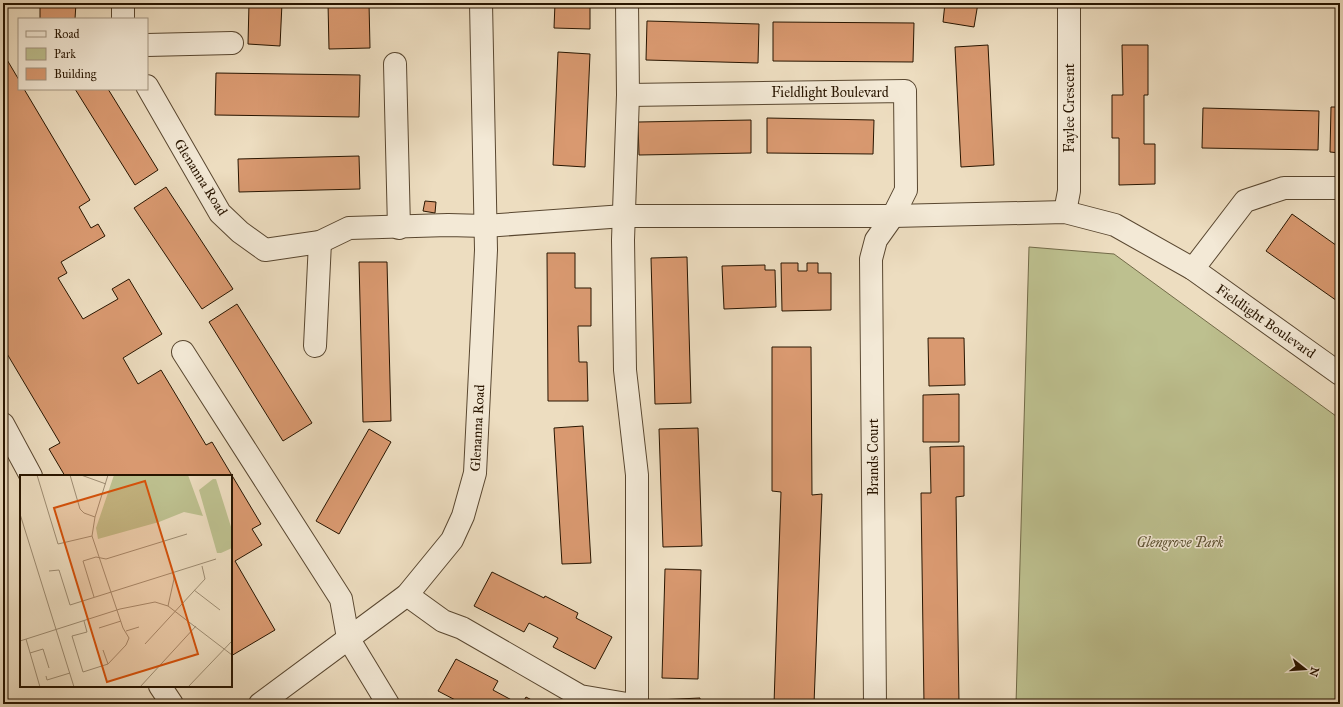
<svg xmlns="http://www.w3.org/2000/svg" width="1343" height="707" viewBox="0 0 1343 707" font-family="'IM FELL Great Primer',serif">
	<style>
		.green { fill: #bdc08f; stroke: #726a48 }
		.building { fill: #d99970; stroke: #281500 }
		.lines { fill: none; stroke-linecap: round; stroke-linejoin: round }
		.minor-casing { stroke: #594730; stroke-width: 24 }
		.minor { stroke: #f3e9d6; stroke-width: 22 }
		.labels { text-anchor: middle; stroke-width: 3; stroke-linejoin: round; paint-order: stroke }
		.street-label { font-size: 14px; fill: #281500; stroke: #f3e9d6 }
		.park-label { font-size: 14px; font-style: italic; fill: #5c5132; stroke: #f3e9d6 }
		.inset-road { fill: none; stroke: #9e8d73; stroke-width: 1 }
		.view { fill: #d5520b; fill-opacity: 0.15; stroke: #d5520b; stroke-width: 2 }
		.inset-edge { fill: none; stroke: #281500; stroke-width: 2 }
	</style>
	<rect width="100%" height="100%" fill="#edddc0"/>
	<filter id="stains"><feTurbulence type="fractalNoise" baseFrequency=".005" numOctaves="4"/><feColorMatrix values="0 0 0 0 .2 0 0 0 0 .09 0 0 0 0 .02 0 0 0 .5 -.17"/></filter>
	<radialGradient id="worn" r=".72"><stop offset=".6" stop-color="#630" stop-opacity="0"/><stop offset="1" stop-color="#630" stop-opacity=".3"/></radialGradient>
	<!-- green -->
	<polygon class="green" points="1029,247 1114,254 1340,419 1340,704 1016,704"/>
	<!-- building -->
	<g class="building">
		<polygon points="40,3 76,3 75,19 40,19"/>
		<polygon points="249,3 282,3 280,46 248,44"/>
		<polygon points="328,3 369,3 370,48 329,49"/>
		<polygon points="555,3 590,3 590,29 554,28"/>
		<polygon points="945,3 978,3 974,27 943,22"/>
		<polygon points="647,21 759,24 758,63 646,60"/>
		<polygon points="773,22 914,23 913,62 773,61"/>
		<polygon points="988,45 994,165 961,167 955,47"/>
		<polygon points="1122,45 1148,45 1148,95 1144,95 1144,144 1155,144 1155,184 1119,185 1119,138 1112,138 1112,95 1123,95"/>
		<polygon points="558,52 590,54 585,167 553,165"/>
		<polygon points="3,53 19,80 19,89 24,89 90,200 79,207 91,228 98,224 105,236 61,262 67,273 58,278 83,319 118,299 112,289 129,279 162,334 123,358 138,384 161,370 206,445 212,442 261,524 252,529 262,545 235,561 275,630 231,656 231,476 65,476 49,449 60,443 3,347"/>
		<polygon points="216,73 360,75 359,117 215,115"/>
		<polygon points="75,89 108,89 158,170 135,185"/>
		<polygon points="1331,107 1340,107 1340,153 1330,152"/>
		<polygon points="1203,108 1319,111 1318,150 1202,148"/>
		<polygon points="767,118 874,120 873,154 767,153"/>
		<polygon points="751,120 751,153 639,155 638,122"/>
		<polygon points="359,156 360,189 239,192 238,159"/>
		<polygon points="166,187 233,289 202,309 134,208"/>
		<polygon points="425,201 436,202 435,213 423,211"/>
		<polygon points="1292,214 1340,248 1340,303 1266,251"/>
		<polygon points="547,253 575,253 575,288 591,288 591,326 578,326 579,362 587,362 588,401 548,401"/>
		<polygon points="687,257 691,403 655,404 651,258"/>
		<polygon points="359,262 387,262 391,421 363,422"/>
		<polygon points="781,263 798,263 798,271 807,271 807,263 818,263 818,273 831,273 831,310 782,311"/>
		<polygon points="765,265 765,270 775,270 776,307 724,309 722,266"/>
		<polygon points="237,304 312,423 283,441 209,322"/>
		<polygon points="928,338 964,338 965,385 929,386"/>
		<polygon points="772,347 811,347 812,495 822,494 814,704 774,704 781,492 772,491"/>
		<polygon points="959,394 959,442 923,442 923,395"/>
		<polygon points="583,426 591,563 562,564 554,428"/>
		<polygon points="698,428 702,546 663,547 659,429"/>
		<polygon points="369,429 391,442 339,534 316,521"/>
		<polygon points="964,446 964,496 956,497 959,704 924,704 921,493 931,493 930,447"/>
		<polygon points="665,569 701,570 698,679 662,678"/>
		<polygon points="492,572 544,598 545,596 578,613 576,618 612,637 595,669 553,647 558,638 529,623 524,632 474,606"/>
		<polygon points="456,659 498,681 493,690 519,704 463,704 438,691"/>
		<polygon points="526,697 539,704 522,704"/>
		<polygon points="700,698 700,704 657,704 657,700"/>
	</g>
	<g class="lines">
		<!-- minor casing -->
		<g class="minor-casing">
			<g id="minor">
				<polyline points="123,3 123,19"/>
				<polyline points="627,3 628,95 623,240 625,370 637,475 637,704"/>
				<polyline points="147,45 232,43"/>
				<polyline points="395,64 399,228"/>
				<polyline points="147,86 220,213 240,232 265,250 320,242 349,228 448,225 485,226 624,216 893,216 1065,212 1115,225 1193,269 1340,374"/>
				<polyline points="628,95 905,91 906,190 893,216 876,240 871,259 875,704"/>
				<polyline points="1065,212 1069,191 1069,3"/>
				<polyline points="1193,269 1245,201 1284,188 1340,188"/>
				<polyline points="315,346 320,242"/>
				<polyline points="183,352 341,599 348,638 388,704"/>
				<polyline points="3,424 31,476"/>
				<polyline points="407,595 443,621 462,628 580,696 627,704"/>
				<polyline points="160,686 172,704"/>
				<polyline points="260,704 407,595 452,540 463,516 475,473 486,250 481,3"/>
			</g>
		</g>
		<!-- minor -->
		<use href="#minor" class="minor"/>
	</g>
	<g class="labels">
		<!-- street labels -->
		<g class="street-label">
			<text x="830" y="97">Fieldlight Boulevard</text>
			<text transform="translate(1069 108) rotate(-90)" y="5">Faylee Crescent</text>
			<text transform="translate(201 177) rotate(58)" y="5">Glenanna Road</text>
			<text transform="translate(1266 321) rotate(35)" y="5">Fieldlight Boulevard</text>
			<text transform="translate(477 428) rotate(-87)" y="5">Glenanna Road</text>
			<text transform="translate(873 457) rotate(-90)" y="5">Brands Court</text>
		</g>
		<!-- park labels -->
		<g class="park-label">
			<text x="1180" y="547">Glengrove Park</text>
		</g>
	</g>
	<!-- overview -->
	<g transform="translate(20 475)">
		<rect width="212" height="212" fill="#edddc0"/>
		<path d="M94,0H168L183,41L164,37L139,47L78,64L76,53ZM193,4H196L212,55V73L201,78H197L179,15Z" fill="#bdc08f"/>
		<path class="inset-road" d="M17,0L38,69L72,61M50,0L60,34L64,38L75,42M61,0L86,9M0,39L54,212M29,96L39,95L50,130L196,84M174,115L200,135M74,122L63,86L76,82L86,84L167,59M148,131L154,104L153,97M64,146L67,157L52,161L63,197L88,189L106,170L109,163L103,153L72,61L75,42L88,0M79,153L101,146M106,156L119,152M6,164L20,212M0,166L100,134L135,127L148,131L212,180M125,169L185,104L182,91M83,175L88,189M10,178L23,174L29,193M26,201L27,205L50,198M120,212L176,151M168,212L212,166"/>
		<path class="view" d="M125,6L178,179L87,207L34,33Z"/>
		<rect width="212" height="212" class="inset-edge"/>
	</g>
	<!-- margin -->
	<rect width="1343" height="707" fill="none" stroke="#edddc0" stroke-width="16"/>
	<rect x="4" y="4" width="1335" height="699" fill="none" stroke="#281500" stroke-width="2"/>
	<rect x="8" y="8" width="1327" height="691" fill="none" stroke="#281500"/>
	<!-- legend -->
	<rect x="18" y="18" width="130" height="72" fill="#f3e9d6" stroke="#a29480"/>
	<rect x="26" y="31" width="20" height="6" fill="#f3e9d6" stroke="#a29480"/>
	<text x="54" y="38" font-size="12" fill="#281500">Road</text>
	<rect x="26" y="48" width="20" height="12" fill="#bdc08f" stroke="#a29480"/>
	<text x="54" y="58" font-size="12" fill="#281500">Park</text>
	<rect x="26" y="68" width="20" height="12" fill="#d99970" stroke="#a29480"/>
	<text x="54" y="78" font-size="12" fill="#281500">Building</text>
	<!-- north arrow -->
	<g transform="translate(1305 669) rotate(107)" stroke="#f3e9d6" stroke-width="3" paint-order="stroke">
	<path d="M0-3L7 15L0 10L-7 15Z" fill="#281500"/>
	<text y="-6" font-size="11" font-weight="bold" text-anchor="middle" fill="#281500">N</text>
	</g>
	<rect width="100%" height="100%" filter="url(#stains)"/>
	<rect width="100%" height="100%" fill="url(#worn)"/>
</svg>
